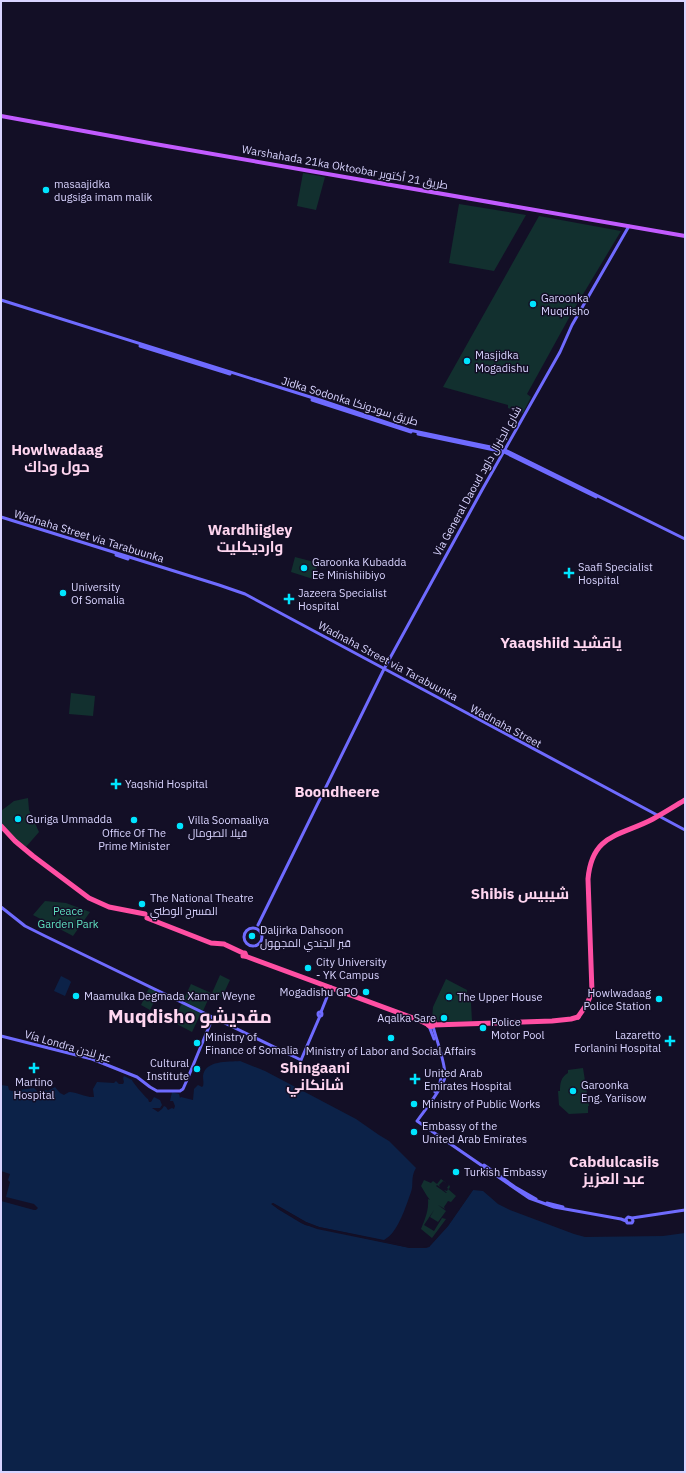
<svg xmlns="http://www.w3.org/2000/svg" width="686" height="1473" viewBox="0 0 686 1473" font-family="'IBM Plex Sans',Cairo,sans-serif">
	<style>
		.green { fill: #12302f }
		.water { fill: #0c2248 }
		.pier { fill: #130f26 }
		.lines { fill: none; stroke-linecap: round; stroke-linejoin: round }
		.secondary { stroke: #6f6bff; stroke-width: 3 }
		.primary { stroke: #c25bff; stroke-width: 4 }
		.highway { stroke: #ff4fa3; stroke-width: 5 }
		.poi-dot { fill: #00e5ff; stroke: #130f26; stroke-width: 1.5 }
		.labels { text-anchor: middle; stroke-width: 3; stroke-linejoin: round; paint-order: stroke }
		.street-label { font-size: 11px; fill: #d9d4ff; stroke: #130f26 }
		.poi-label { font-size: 11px; fill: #d9d4ff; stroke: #130f26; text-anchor: start }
		.park-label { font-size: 11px; fill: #5fe0c0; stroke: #130f26 }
		.district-label { font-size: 15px; font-weight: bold; fill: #ffd6f0; stroke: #130f26 }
		.town-label { font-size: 19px; font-weight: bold; fill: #ffd6f0; stroke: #130f26 }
	</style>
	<rect width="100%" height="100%" fill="#130f26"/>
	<!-- green -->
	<g class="green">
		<polygon points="303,173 325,177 316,210 297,206"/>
		<polygon points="459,204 526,215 494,271 449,263"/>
		<polygon points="539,216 621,231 570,316 527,394 531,397 523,413 508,408 508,405 443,387"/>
		<polygon points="295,557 318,563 313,579 291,572"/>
		<polygon points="71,693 95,696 93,716 69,714"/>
		<polygon points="28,798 29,810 39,832 25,848 1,824 1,811 14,801"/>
		<polygon points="45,901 66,903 90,912 73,936 33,915"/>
		<polygon points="220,975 230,980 222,997 212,993"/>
		<polygon points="446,979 467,990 467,995 471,1003 472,1021 443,1022 432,1019 433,1007"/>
		<polygon points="191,984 211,993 203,1011 183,1001"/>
		<polygon points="149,988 159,992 150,1010 141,1005"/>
		<polygon points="182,1003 201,1013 192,1032 173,1022"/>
		<path d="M583,1068L589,1106H588V1113L569,1114L559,1105L558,1091H560C560,1083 561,1077 568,1073V1070Z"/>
		<path d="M441,1179L450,1186L449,1189L447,1188L449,1185L443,1181L439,1185L440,1187L437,1185L436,1186L446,1193H447L444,1190L447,1191L448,1189L456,1196L451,1202L448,1201L444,1207L445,1209L438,1205L446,1211L438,1222L430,1217L434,1210L424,1225L434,1231L442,1218L446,1219L432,1238L421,1229C425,1219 429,1210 428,1199L430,1200L427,1196L429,1192L427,1196L421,1186L424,1180L431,1183L433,1181L437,1184Z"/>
	</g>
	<!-- water -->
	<g class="water">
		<polygon points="61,976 69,980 71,982 65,996 54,991"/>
		<path d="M240,1061L265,1071L356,1119L379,1135L389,1141L416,1168C410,1178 414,1185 411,1192C407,1203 401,1222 393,1232C391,1235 387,1238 384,1240L319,1227L306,1222L273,1203L272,1204L278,1209L305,1225L410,1248L429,1247L448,1226L473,1190L483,1191L498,1204L510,1210L574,1234L585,1237L663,1236L685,1233V1472H1V1201L34,1210H36L38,1208L34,1204L6,1197L10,1182L8,1180L10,1174L1,1171V1085L8,1086L9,1090L12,1091L34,1088L37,1091L38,1094H41L45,1090L48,1091L55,1087L60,1093L64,1095C66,1094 68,1092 70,1092C75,1092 88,1098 94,1097L93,1089L97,1082L114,1083L116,1081L119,1084H123L124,1082L123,1078L124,1076L132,1080C133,1083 146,1098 148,1099L149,1102H151L154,1097L160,1100L162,1105L160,1108H152L158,1112L162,1109L164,1106L166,1107L168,1110L172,1108L174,1109L175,1106L173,1101H170L172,1092L179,1094L180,1098L181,1097L193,1100L194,1089L198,1085L202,1087L203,1086C204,1083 203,1080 203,1076C205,1060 228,1062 240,1061Z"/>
	</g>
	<!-- pier -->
	<polygon class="pier" points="472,1189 473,1190 448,1226 429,1247 426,1248 410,1248 317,1229 301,1223 278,1209 271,1204 273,1203 306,1222 319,1227 410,1246 423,1246 427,1247 447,1225"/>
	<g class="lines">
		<!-- secondary -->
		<g class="secondary">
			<polyline points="1,300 323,401 409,430 505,450 685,539"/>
			<polyline points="140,346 230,374"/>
			<polyline points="312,400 411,432"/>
			<polyline points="418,434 504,452 596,497"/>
			<polyline points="1,517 219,585 245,594 685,830"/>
			<polyline points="116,555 128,559"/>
			<polyline points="1,907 25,926 45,936 301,1060 320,1016"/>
			<polyline points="258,925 384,669 482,490 560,352 572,325 629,226"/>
			<circle cx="253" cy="937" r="9"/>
			<circle cx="320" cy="1014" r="2"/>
			<polyline points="321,1012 331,987"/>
			<polyline points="429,1026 434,1039"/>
			<path d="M433,1026C436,1039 446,1064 445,1077C443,1088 424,1111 417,1121L529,1198L554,1207L621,1219L626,1221"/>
			<polyline points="1,1036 92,1059 137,1077 150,1087 157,1091 180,1091 183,1089 187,1080 213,1017"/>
			<polyline points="435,1092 440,1083 442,1070"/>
			<polyline points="484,1165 515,1187 536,1199"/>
			<polyline points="547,1203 563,1207"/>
			<polyline points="632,1218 633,1221 632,1223 627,1223 626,1219 628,1217 632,1218 685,1210"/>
		</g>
		<!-- primary -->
		<polyline class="primary" points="1,116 155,144 685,236"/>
		<!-- highway -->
		<g class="highway">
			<polyline points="1,826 15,841 33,856 89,898 109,907 145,914"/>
			<polyline points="147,918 211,943 224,944"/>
			<polyline points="226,945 243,953 245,953 246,956 243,956 243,953"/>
			<polyline points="245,956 421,1021 429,1025"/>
			<path d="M578,1017L587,1004L592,992L588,879C592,833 621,836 653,819C664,813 675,806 685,800"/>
			<circle cx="431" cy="1023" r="3.5"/>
			<polyline points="433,1025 552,1021 571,1019 578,1017"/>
		</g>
	</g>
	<!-- markers -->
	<g class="poi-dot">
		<circle cx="46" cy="190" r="4"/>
		<circle cx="533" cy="304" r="4"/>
		<circle cx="467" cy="361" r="4"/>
		<circle cx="304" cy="568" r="4"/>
		<path d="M567 567h4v4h4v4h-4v4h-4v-4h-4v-4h4z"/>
		<circle cx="63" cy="593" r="4"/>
		<path d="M287 593h4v4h4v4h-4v4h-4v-4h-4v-4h4z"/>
		<path d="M114 778h4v4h4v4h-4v4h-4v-4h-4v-4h4z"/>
		<circle cx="18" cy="819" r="4"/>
		<circle cx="134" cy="820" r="4"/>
		<circle cx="180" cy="826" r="4"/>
		<circle cx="142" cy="904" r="4"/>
		<circle cx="252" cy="936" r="4"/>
		<circle cx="308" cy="968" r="4"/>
		<circle cx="366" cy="992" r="4"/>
		<circle cx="76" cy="996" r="4"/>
		<circle cx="449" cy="997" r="4"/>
		<circle cx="659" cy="999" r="4"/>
		<circle cx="444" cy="1018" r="4"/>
		<circle cx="483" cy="1028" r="4"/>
		<circle cx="391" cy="1038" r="4"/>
		<path d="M668 1035h4v4h4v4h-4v4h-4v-4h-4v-4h4z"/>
		<circle cx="197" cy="1043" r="4"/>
		<path d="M32 1062h4v4h4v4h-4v4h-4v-4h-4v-4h4z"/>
		<circle cx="197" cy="1069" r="4"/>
		<path d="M413 1073h4v4h4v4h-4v4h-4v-4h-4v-4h4z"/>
		<circle cx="573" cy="1091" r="4"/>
		<circle cx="414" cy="1104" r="4"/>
		<circle cx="414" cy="1132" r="4"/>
		<circle cx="456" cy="1172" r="4"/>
	</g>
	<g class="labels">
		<!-- street labels -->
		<g class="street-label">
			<text transform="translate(345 167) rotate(10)" y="4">Warshahada 21ka Oktoobar طريق 21 أكتوبر</text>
			<text transform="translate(350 401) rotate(17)" y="4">Jidka Sodonka طريق سودونكا</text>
			<text transform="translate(477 481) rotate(-61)" y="4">Via General Daoud شارع الجنرال داود</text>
			<text transform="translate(89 536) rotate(17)" y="4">Wadnaha Street via Tarabuunka</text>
			<text transform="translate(388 661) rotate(28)" y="4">Wadnaha Street via Tarabuunka</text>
			<text transform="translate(506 726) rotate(28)" y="4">Wadnaha Street</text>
			<text transform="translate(68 1046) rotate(16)" y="4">Vía Londra عبر لندن</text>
		</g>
		<!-- poi labels -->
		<g class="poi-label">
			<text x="54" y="188">masaajidka<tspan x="54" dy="13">dugsiga imam malik</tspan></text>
			<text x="541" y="302">Garoonka<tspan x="541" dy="13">Muqdisho</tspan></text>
			<text x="475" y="359">Masjidka<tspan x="475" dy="13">Mogadishu</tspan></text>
			<text x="312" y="566">Garoonka Kubadda<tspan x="312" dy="13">Ee Minishiibiyo</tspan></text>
			<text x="578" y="571">Saafi Specialist<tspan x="578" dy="13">Hospital</tspan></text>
			<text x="71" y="591">University<tspan x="71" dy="13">Of Somalia</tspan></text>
			<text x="298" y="597">Jazeera Specialist<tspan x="298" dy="13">Hospital</tspan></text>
			<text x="125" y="788">Yaqshid Hospital</text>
			<text x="26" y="823">Guriga Ummadda</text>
			<text x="188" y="824">Villa Soomaaliya<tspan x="188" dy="13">فيلا الصومال</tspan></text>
			<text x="134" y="837" text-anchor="middle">Office Of The<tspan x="134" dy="13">Prime Minister</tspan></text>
			<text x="150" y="902">The National Theatre<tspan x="150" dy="13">المسرح الوطني</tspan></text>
			<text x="260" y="934">Daljirka Dahsoon<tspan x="260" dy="13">قبر الجندي المجهول</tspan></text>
			<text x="316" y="966">City University<tspan x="316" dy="13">- YK Campus</tspan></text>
			<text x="358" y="996" text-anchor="end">Mogadishu GPO</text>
			<text x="651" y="997" text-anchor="end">Howlwadaag<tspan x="651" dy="13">Police Station</tspan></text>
			<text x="84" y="1000">Maamulka Degmada Xamar Weyne</text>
			<text x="457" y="1001">The Upper House</text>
			<text x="436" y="1022" text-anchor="end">Aqalka Sare</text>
			<text x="491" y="1026">Police<tspan x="491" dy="13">Motor Pool</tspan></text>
			<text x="661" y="1039" text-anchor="end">Lazaretto<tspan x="661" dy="13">Forlanini Hospital</tspan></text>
			<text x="205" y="1041">Ministry of<tspan x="205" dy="13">Finance of Somalia</tspan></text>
			<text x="391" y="1055" text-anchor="middle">Ministry of Labor and Social Affairs</text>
			<text x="189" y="1067" text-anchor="end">Cultural<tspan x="189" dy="13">Institute</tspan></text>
			<text x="424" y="1077">United Arab<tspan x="424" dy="13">Emirates Hospital</tspan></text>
			<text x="34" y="1086" text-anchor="middle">Martino<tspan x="34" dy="13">Hospital</tspan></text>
			<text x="581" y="1089">Garoonka<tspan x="581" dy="13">Eng. Yariisow</tspan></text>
			<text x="422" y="1108">Ministry of Public Works</text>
			<text x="422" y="1130">Embassy of the<tspan x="422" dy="13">United Arab Emirates</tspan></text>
			<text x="464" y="1176">Turkish Embassy</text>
		</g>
		<!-- park labels -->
		<g class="park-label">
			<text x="68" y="915">Peace<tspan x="68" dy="13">Garden Park</tspan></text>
		</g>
		<!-- district labels -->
		<g class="district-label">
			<text x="57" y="455">Howlwadaag<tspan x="57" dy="17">حول وداك</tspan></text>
			<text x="250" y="535">Wardhiigley<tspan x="250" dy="17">وارديكليت</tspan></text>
			<text x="561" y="648">Yaaqshiid ياقشيد</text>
			<text x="337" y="797">Boondheere</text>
			<text x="520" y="899">Shibis شيبيس</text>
			<text x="315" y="1073">Shingaani<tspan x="315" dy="17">شانكاني</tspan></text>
			<text x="614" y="1167">Cabdulcasiis<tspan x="614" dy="17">عبد العزيز</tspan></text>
		</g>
		<!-- town labels -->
		<g class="town-label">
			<text x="190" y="1023">Muqdisho مقديشو</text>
		</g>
	</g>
	<!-- border -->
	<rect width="686" height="1473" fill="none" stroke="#d9d4ff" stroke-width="4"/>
</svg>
